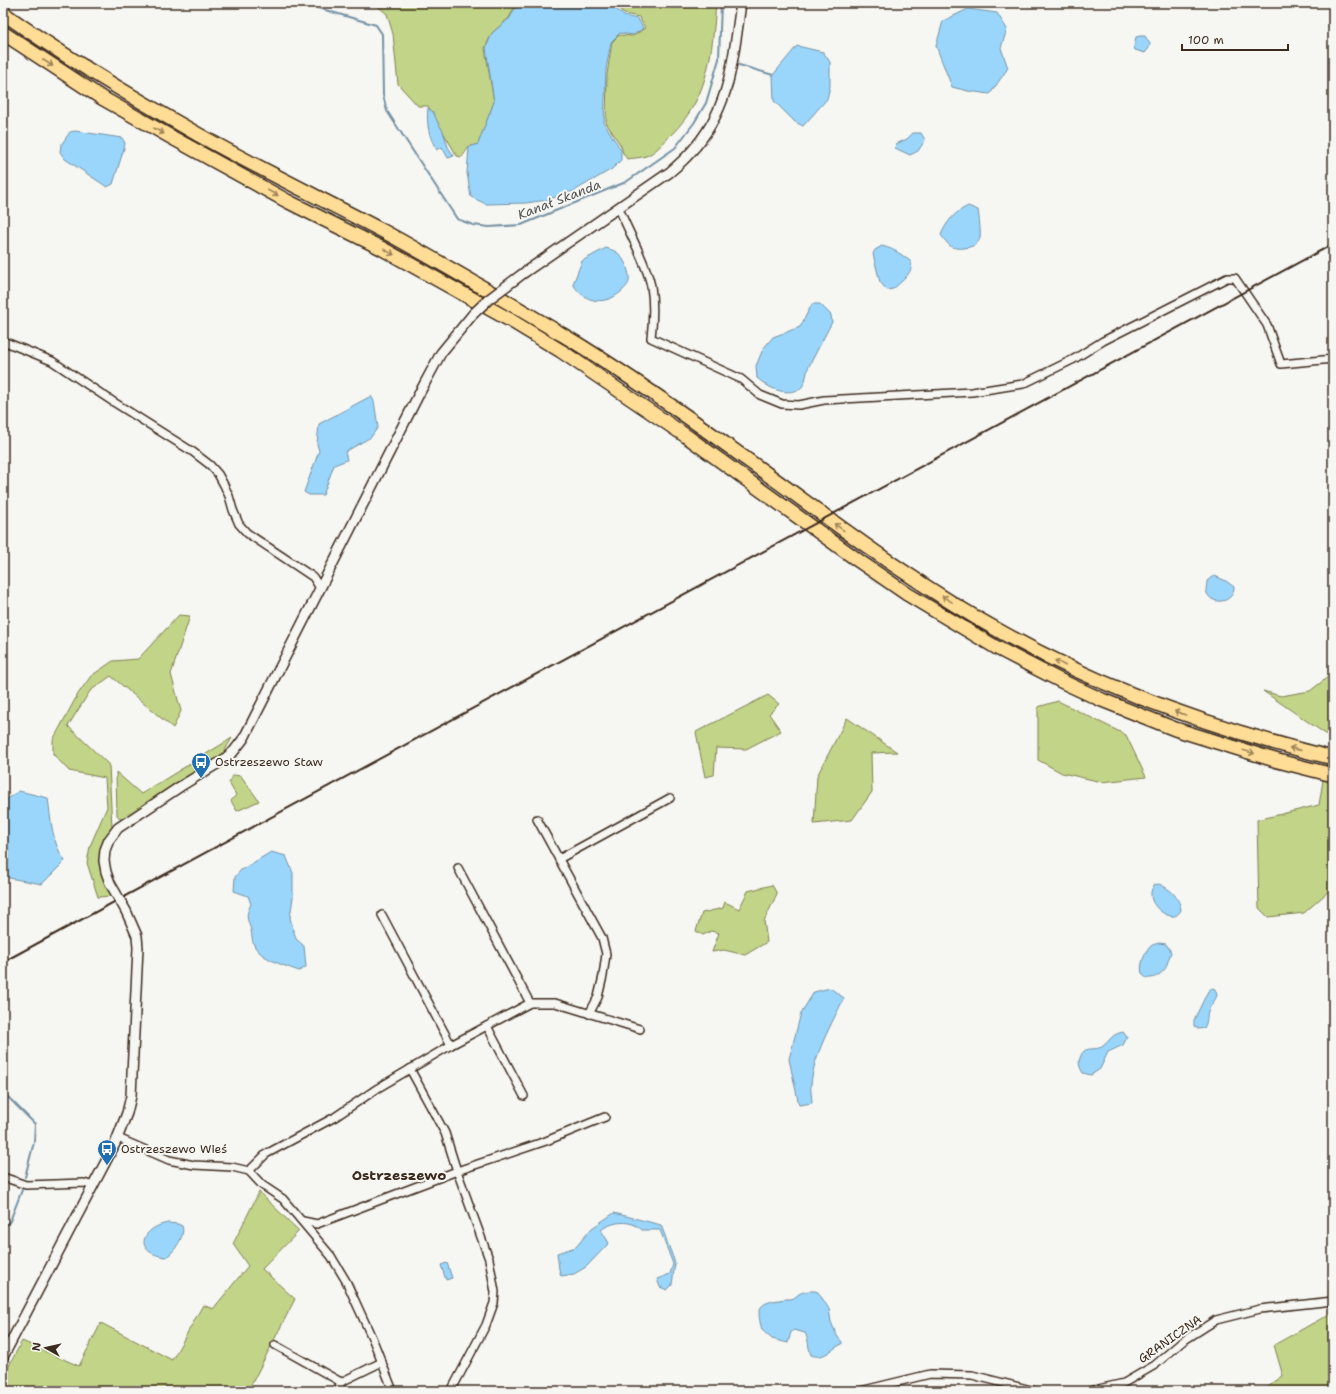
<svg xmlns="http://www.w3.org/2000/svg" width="1336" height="1394" viewBox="0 0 1336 1394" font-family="'Shantell Sans',sans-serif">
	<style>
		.green { fill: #c2d488; stroke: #7e7f53 }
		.water { fill: #9ad6fb; stroke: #7491a3 }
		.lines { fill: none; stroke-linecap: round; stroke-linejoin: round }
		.stream { stroke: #7491a3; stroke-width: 2 }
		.minor-casing { stroke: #3b2a1e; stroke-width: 10 }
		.tertiary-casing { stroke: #3b2a1e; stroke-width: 12 }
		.motorway-casing { stroke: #3b2a1e; stroke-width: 16 }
		.minor { stroke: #f6f6f2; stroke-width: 7 }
		.tertiary { stroke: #f6f6f2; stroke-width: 9 }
		.motorway { stroke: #ffdd96; stroke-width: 13 }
		.rail { stroke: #3b2a1e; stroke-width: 2 }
		.tertiary-bridge-casing { stroke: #3b2a1e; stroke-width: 12; stroke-linecap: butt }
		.tertiary-bridge { stroke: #f6f6f2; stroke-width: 9 }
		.oneway { stroke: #9d845a }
		.labels { text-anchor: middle; stroke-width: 4; stroke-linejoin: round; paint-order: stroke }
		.poi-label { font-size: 12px; fill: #3b2a1e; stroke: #f6f6f2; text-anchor: start }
		.street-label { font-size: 12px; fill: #3b2a1e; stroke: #f6f6f2 }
		.water-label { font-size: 13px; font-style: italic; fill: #535555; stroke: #f6f6f2 }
		.quarter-label { font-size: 14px; font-weight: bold; fill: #3b2a1e; stroke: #f6f6f2 }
	</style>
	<rect width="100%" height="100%" fill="#f6f6f2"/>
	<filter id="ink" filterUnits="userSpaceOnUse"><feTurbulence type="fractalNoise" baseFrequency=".025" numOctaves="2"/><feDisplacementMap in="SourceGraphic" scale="8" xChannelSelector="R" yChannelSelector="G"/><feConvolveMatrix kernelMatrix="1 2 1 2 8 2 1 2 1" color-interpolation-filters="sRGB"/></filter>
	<g filter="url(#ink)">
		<!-- green -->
		<g class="green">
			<polygon points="371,3 531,3 514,8 509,18 492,33 485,48 494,102 478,144 469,147 462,157 457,156 428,106 418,106 398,84 393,34 387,14 374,3"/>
			<path d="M613,3H716C712,54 709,97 671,135C664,142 655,153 646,156C640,158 633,158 627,159L623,153L621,146L606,123L607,74L612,42L619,35L633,36L645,28L639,17L624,14Z"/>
			<polygon points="179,615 190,616 171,674 181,711 173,728 111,676 90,691 68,726 109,765 112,828 102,848 107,885 112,896 98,897 87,863 90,846 107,807 105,778 69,771 53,754 53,740 78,694 91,676 113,661 138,659"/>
			<polygon points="1333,673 1333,889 1329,891 1304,913 1268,917 1259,908 1257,820 1319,805 1330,737 1263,691 1281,696 1310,691"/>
			<polygon points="768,695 779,704 769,714 781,731 746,749 716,748 714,775 705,777 696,732"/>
			<polygon points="1058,701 1126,735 1146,777 1102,782 1062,773 1038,760 1038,707"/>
			<polygon points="847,718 897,752 871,753 872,792 852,820 814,824 817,776"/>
			<polygon points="232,738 222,755 122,821 117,815 116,772 141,794"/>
			<polygon points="233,775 241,776 259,801 237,811 231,801 236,795 229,783"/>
			<polygon points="772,885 777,894 764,921 767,942 745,955 724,950 712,952 719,933 711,931 703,935 696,931 702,913 723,908 725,902 739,909 748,891"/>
			<polygon points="259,1192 299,1231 262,1269 295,1299 248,1391 3,1391 3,1377 22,1341 79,1366 101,1323 172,1360 203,1305 213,1309 248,1266 233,1244"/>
			<polygon points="1333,1312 1333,1391 1261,1391 1283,1376 1274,1345"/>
		</g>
		<!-- water -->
		<g class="water">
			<polygon points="532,3 609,3 624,16 638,19 643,28 634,35 620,33 611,42 606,69 604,123 621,150 621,160 612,169 574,191 547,200 526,203 486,204 471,197 467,173 469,147 478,144 494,102 486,48 492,33 510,18 515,8"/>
			<polygon points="968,9 997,13 1007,29 1001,48 1008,68 990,94 968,91 952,87 936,46 943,21"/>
			<polygon points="1140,36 1145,36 1150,44 1149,48 1145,53 1135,50 1134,47 1136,37"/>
			<polygon points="797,46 823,52 830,62 830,86 827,99 803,126 795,122 774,101 773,75"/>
			<path d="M428,108L433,112L438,123L443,131L448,147L454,156L448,158L442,147L437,150C429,138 426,123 428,108Z"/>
			<polygon points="75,131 122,138 125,143 124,148 113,184 107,187 65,159 60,152 61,145 70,132"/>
			<polygon points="913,133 921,133 925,140 918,151 910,155 895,148 896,144 907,139"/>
			<path d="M968,206L978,210C979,215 981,235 980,238C978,248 960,250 952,247C948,245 944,239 941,235C947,221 954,213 968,206Z"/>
			<path d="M882,246C890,248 896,251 902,255C904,257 908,259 910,261C917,270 899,284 893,289L887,290L880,282L873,254L875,250Z"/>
			<path d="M606,248C617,251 621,254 626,265C627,268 629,273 629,277C630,283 627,286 623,290C606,306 585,304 573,284L582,261Z"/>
			<path d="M812,304H820L831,315L832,322L808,368L805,381L801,389C784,396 770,389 757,378L756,366L763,349L773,337L800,327Z"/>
			<polygon points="371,396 374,401 378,427 371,437 345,452 347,460 334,465 323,495 309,495 304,492 319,451 317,444 319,424"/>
			<path d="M1215,576L1226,581L1234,587C1234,603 1212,606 1207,593C1205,590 1207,585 1207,581L1212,577Z"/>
			<path d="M19,791L48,798C51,820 52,844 65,861L42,884L9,878L3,867V802Z"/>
			<path d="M271,852L286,856L293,873V897L290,918L296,939L304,946L306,967L299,971C286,966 260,959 254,945C252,941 252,935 251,930C247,918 245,916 251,904L248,896L234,891L235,877L241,870Z"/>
			<path d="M1159,884C1172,890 1179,897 1181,910C1181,911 1177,915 1177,915C1168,921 1142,902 1154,885Z"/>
			<path d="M1159,943L1166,944L1171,952C1169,957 1168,962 1166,967C1163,974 1149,983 1143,975C1138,968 1145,951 1151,946C1153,944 1156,944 1159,943Z"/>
			<path d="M830,988L844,998C831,1025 814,1054 811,1084C810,1090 812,1097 812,1103L799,1105L789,1059L801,1013L814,992Z"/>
			<path d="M1212,988L1215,989L1217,995C1215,1002 1209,1006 1208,1012C1206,1018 1208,1021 1204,1028L1199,1029L1194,1026V1020L1208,991Z"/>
			<path d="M1123,1032L1127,1037L1123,1045L1108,1052L1100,1069L1091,1075L1083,1073C1080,1068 1078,1064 1080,1058C1084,1044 1095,1052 1103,1046C1112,1039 1110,1035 1123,1032Z"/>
			<path d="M614,1213L661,1225L675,1263L672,1285L667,1290L660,1287L657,1279L670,1274L673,1264L660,1230H642C631,1219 613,1221 601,1230L609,1243L586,1267L574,1274L561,1276L559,1269L557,1253L576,1247L592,1228Z"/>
			<path d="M168,1223L178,1224L182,1226C186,1235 174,1253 166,1257C133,1253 140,1228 168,1223Z"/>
			<polygon points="447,1263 452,1278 446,1280 441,1265"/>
			<path d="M815,1291L818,1292L829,1309L831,1322L837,1336L842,1342V1344C831,1349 824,1360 811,1355C808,1348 809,1340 805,1333L794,1330L791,1332L788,1343L772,1339L762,1330C757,1311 756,1303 779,1300C783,1299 787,1299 791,1299C795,1298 796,1296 799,1294C804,1291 809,1291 815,1291Z"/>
		</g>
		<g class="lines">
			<!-- stream -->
			<g class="stream">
				<polyline points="301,3 376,25 382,34 383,95 387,111 457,219 473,225 489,227 521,225 626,182 675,148 694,123 706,103 719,59 721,3"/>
				<polyline points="739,65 773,75"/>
				<polyline points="3,1092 35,1124 34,1142 25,1177"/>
				<polyline points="3,1228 10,1221 22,1190"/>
			</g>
			<!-- minor casing -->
			<g class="minor-casing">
				<g id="minor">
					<path d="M619,208C628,232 646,261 651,286C654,304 653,321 651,338L741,379L760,395L782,404L799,405L824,400L972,392L1023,384L1074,359L1103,341L1227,278H1235L1267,325L1281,364L1333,359"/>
					<polyline points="3,341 52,361 112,401 193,452 210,465 218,474 224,485 229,496 233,510 239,524 247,533 313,577 320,588"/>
					<polyline points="537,819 602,938 606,954 603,976 598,997 589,1014"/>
					<polyline points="559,859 670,798"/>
					<polyline points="458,868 530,1003"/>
					<polyline points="382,915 451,1045"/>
					<polyline points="487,1026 524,1096"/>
					<polyline points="410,1069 445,1133 457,1171 489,1259 495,1292 494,1303 486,1325 451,1391"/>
					<polyline points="118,1138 169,1160 194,1165 232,1167 249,1171 262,1185 283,1199 331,1256 346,1281 373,1340 393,1391"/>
					<polyline points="249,1171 266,1154 335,1117 378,1088 451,1045 530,1003 555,1003 640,1029"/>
					<polyline points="3,1177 26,1185 84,1183 93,1186"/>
					<polyline points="303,1221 317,1224 457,1171 546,1141 605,1117"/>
					<polyline points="275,1345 341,1382"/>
					<polyline points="337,1391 341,1382 382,1362"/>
					<polyline points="860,1391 930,1374 972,1375 1035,1391"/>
					<polyline points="1090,1391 1124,1383 1155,1365 1183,1341 1216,1320 1260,1309 1333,1301"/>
				</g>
			</g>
			<!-- tertiary casing -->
			<g class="tertiary-casing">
				<g id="tertiary">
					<path d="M525,272L670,172C677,166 684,160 690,153C731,109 733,59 741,3"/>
					<polyline points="110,883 106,872 104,861 105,850 109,840 118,828 181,786 222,761 234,751 244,738 419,394 441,353 473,314"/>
					<polyline points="3,1357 115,1144 127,1113 131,1096 138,948 137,936 126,911"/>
				</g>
			</g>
			<!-- motorway casing -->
			<g class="motorway-casing">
				<g id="motorway">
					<path d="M3,13C66,58 132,97 199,135C260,169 322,199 383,231C444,264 504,300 563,335C625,372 684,414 742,456C828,517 910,582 1003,633C1107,691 1218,730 1333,758"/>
					<polyline points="3,33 102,98 171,137 287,201 381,248 510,320 561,351 689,438 859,561 907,594 997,648 1061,681 1102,700 1175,729 1278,761 1333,775"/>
				</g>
			</g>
			<!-- minor -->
			<use href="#minor" class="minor"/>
			<!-- tertiary -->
			<use href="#tertiary" class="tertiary"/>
			<!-- motorway -->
			<use href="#motorway" class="motorway"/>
			<!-- rail -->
			<polyline class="rail" points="3,962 1333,244"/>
			<!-- tertiary-bridge casing -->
			<g class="tertiary-bridge-casing">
				<g id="tertiary-bridge">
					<polyline points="473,314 489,299 525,272"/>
					<polyline points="110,883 126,911"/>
				</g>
			</g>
			<!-- tertiary-bridge -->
			<use href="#tertiary-bridge" class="tertiary-bridge"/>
		</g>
		<!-- one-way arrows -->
		<defs><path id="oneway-shaft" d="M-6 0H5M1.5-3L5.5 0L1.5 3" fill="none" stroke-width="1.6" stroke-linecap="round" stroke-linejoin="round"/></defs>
		<g class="oneway">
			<use href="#oneway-shaft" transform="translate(48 63) rotate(33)"/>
			<use href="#oneway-shaft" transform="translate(159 131) rotate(30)"/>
			<use href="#oneway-shaft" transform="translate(273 193) rotate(28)"/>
			<use href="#oneway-shaft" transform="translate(389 252) rotate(29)"/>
			<use href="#oneway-shaft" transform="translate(839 527) rotate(-144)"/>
			<use href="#oneway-shaft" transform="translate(947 599) rotate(-148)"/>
			<use href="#oneway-shaft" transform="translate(1060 663) rotate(-152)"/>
			<use href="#oneway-shaft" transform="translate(1180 713) rotate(-161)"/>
			<use href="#oneway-shaft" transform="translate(1295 749) rotate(-167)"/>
			<use href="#oneway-shaft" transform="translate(1249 752) rotate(17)"/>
		</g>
	</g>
	<!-- icons -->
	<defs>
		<g id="bus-pin" transform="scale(1)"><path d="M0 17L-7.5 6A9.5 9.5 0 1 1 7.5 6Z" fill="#1f6fb2" stroke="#f6f6f2"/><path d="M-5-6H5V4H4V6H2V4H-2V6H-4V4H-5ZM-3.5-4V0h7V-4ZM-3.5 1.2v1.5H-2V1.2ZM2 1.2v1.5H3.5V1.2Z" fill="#fff"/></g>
	</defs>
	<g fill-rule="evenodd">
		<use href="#bus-pin" x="201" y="762"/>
		<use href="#bus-pin" x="107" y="1149"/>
	</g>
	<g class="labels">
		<!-- poi labels -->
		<g class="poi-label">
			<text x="215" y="766">Ostrzeszewo Staw</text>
			<text x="121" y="1153">Ostrzeszewo Wieś</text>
		</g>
		<!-- street labels -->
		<g class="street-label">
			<text transform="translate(1170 1339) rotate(-35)" y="4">GRANICZNA</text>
		</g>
		<!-- water labels -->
		<g class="water-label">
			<text transform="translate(559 199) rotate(-21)" y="5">Kanał Skanda</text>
		</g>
		<!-- quarter labels -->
		<g class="quarter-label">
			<text x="399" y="1180">Ostrzeszewo</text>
		</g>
	</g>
	<!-- margin -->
	<rect width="1336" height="1394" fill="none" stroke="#f6f6f2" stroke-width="16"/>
	<rect x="8" y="8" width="1320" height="1378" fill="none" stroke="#3b2a1e" stroke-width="1.5" filter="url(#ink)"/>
	<!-- north arrow -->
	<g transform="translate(46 1348) rotate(278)" stroke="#f6f6f2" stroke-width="3" paint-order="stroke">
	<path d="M0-3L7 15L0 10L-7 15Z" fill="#3b2a1e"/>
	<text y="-6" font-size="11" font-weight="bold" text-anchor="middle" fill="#3b2a1e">N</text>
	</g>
	<!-- scale -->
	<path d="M1182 44v6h106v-6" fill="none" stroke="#3b2a1e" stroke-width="2"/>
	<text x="1188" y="44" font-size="12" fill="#3b2a1e" stroke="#f6f6f2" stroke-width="3" paint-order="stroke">100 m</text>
</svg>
